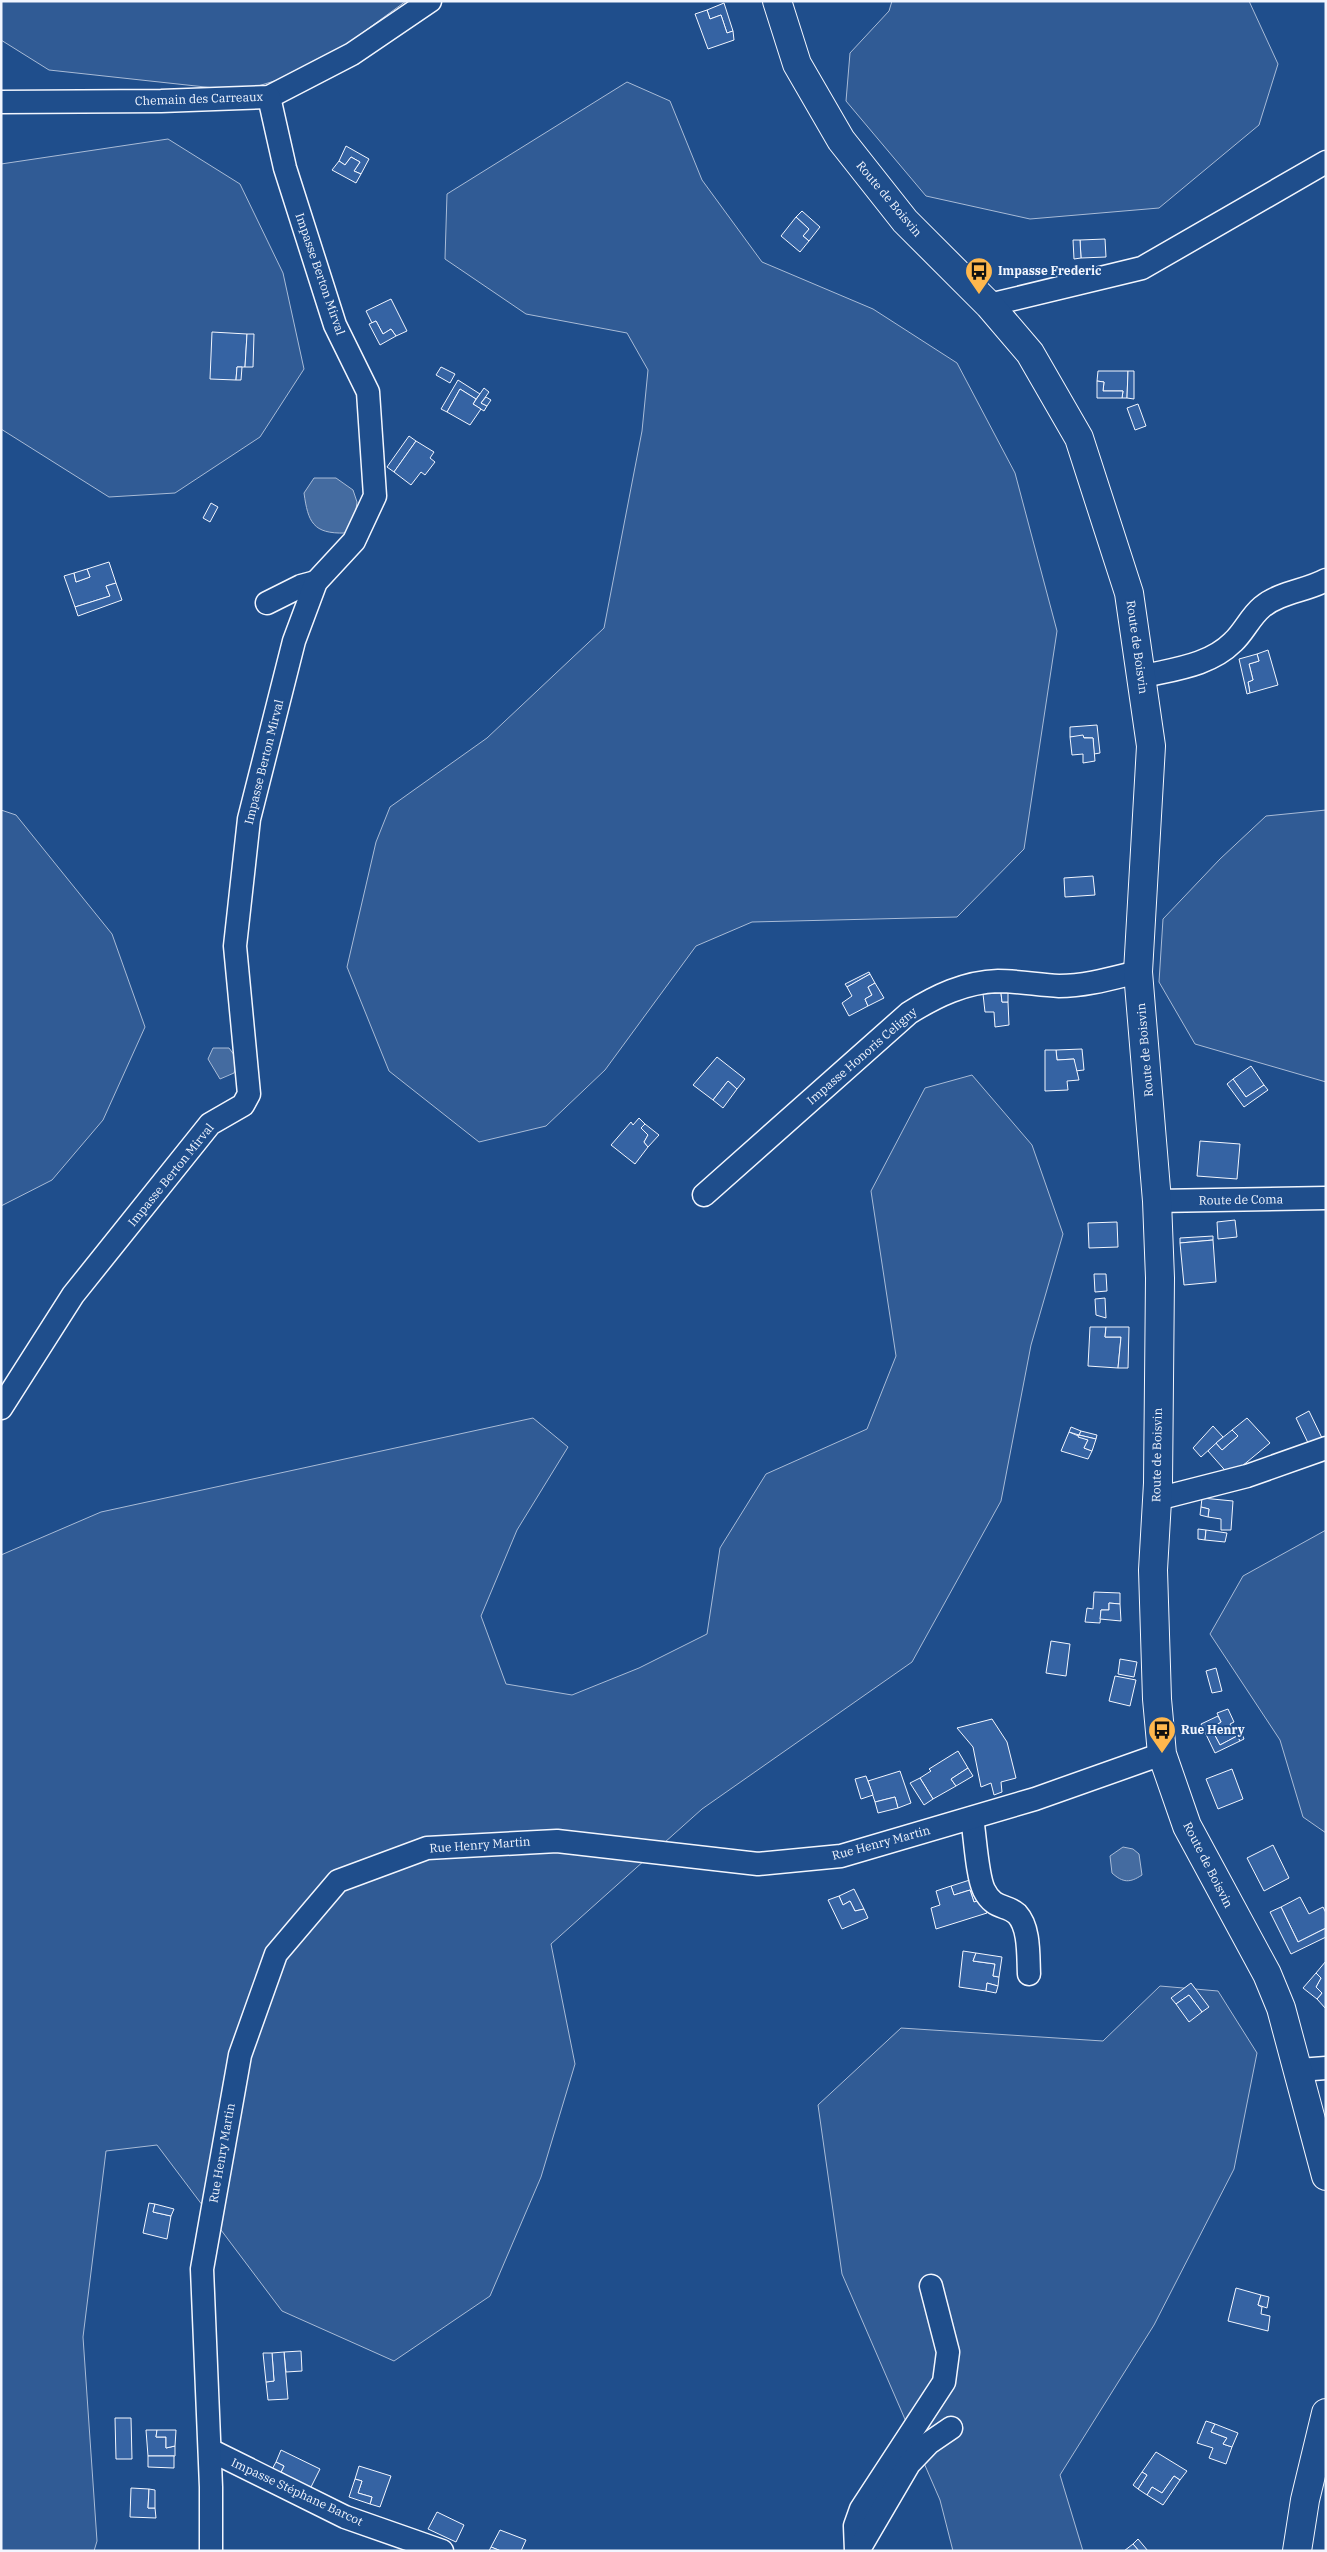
<svg xmlns="http://www.w3.org/2000/svg" width="1327" height="2552" viewBox="0 0 1327 2552" font-family="'IBM Plex Serif',serif">
	<style>
		.built { fill: #305b95; stroke: #a8bbd7 }
		.water { fill: #446ba0; stroke: #a8bbd7 }
		.building { fill: #3563a3; stroke: #f2f6ff }
		.lines { fill: none; stroke-linecap: round; stroke-linejoin: round }
		.minor-casing { stroke: #f2f6ff; stroke-width: 25 }
		.major-casing { stroke: #f2f6ff; stroke-width: 30 }
		.minor { stroke: #1f4e8c; stroke-width: 22 }
		.major { stroke: #1f4e8c; stroke-width: 28 }
		.labels { text-anchor: middle; stroke-width: 4; stroke-linejoin: round; paint-order: stroke }
		.street-label { font-size: 12px; fill: #f2f6ff; stroke: #1f4e8c }
		.poi-label { font-size: 12px; font-weight: bold; fill: #f2f6ff; stroke: #1f4e8c; text-anchor: start }
	</style>
	<rect width="100%" height="100%" fill="#1f4e8c"/>
	<!-- built -->
	<g class="built">
		<polygon points="1,1 406,1 313,69 242,91 49,70 1,40"/>
		<polygon points="892,1 1249,1 1278,64 1259,125 1159,208 1030,219 926,196 846,101 850,53 889,11"/>
		<polygon points="627,82 670,101 702,180 762,262 873,309 957,363 1015,473 1057,631 1024,849 957,917 752,922 696,946 605,1070 546,1126 479,1142 389,1071 347,967 376,842 390,807 487,738 604,628 642,431 648,370 627,333 526,314 445,259 447,194"/>
		<polygon points="168,139 240,184 283,273 304,369 260,437 175,493 109,497 1,429 1,164"/>
		<polygon points="1,810 16,815 112,934 145,1027 103,1120 52,1180 1,1206"/>
		<polygon points="1326,810 1326,1082 1195,1044 1159,982 1163,919 1220,859 1266,816"/>
		<polygon points="972,1075 1032,1145 1063,1234 1031,1345 1001,1501 912,1662 702,1809 551,1944 575,2064 541,2177 490,2296 394,2361 282,2311 157,2145 106,2151 83,2337 97,2541 94,2551 1,2551 1,1555 101,1512 533,1418 568,1447 517,1530 481,1616 506,1684 572,1695 639,1668 707,1634 720,1548 766,1474 867,1429 896,1356 871,1191 925,1088"/>
		<polygon points="1326,1530 1326,1833 1303,1817 1280,1740 1210,1634 1243,1576"/>
		<polygon points="1160,1986 1218,1991 1257,2053 1234,2169 1154,2325 1060,2475 1083,2551 953,2551 940,2500 842,2274 818,2105 901,2028 1103,2041"/>
	</g>
	<!-- water -->
	<g class="water">
		<path d="M314,478H336L353,490L357,502L355,517L345,533C313,534 308,522 304,493Z"/>
		<polygon points="213,1048 229,1048 238,1060 234,1073 220,1079 208,1059"/>
		<path d="M1123,1847L1133,1849L1139,1854L1142,1875C1130,1883 1123,1883 1112,1873L1110,1856Z"/>
	</g>
	<!-- building -->
	<g class="building">
		<polygon points="724,3 733,31 727,33 721,15 710,19 707,10"/>
		<polygon points="707,10 710,19 721,15 727,33 733,31 734,40 708,49 695,14"/>
		<polygon points="346,146 369,159 361,174 354,171 360,162 351,157 345,165 339,161"/>
		<polygon points="351,157 360,162 354,171 361,174 356,183 332,170 339,161 345,165"/>
		<polygon points="802,211 820,227 809,241 803,236 809,229 796,217"/>
		<polygon points="796,217 809,229 803,236 809,241 800,252 781,236"/>
		<polygon points="1105,239 1106,257 1081,258 1080,240"/>
		<polygon points="1073,240 1080,240 1081,258 1074,259"/>
		<polygon points="391,299 407,331 396,336 391,329 383,334 376,321 372,323 366,311"/>
		<polygon points="376,321 383,334 391,329 396,336 380,345 369,324"/>
		<polygon points="212,332 247,334 245,367 237,367 236,380 210,379"/>
		<polygon points="247,334 254,334 253,367 245,367"/>
		<polygon points="237,367 242,367 241,380 236,380"/>
		<polygon points="441,367 455,374 450,383 436,375"/>
		<polygon points="1098,371 1128,371 1127,398 1122,398 1123,391 1103,391 1104,382 1097,381"/>
		<polygon points="1128,371 1134,371 1134,399 1127,398"/>
		<polygon points="458,380 480,394 476,399 460,389 447,412 441,409"/>
		<polygon points="1097,381 1104,382 1103,391 1123,391 1122,398 1097,398"/>
		<polygon points="484,388 489,392 481,403 487,406 484,411 473,404"/>
		<polygon points="460,389 476,399 473,404 481,409 470,425 447,412"/>
		<polygon points="486,397 491,400 487,406 481,403"/>
		<polygon points="1138,404 1146,426 1135,430 1127,408"/>
		<polygon points="409,436 416,441 394,472 387,467"/>
		<polygon points="416,441 434,452 430,458 435,462 425,475 421,472 411,485 394,472"/>
		<polygon points="211,503 218,507 210,522 203,518"/>
		<polygon points="109,562 116,583 106,586 110,596 75,607 64,576 74,573 76,582 90,577 87,569"/>
		<polygon points="87,569 90,577 76,582 74,573"/>
		<polygon points="116,583 122,600 78,616 75,607 110,596 106,586"/>
		<polygon points="1268,650 1278,685 1250,693 1248,682 1253,680 1249,664 1259,661 1257,654"/>
		<polygon points="1257,654 1259,661 1249,664 1253,680 1248,682 1250,693 1247,694 1239,659"/>
		<polygon points="1097,725 1100,753 1094,754 1093,738 1070,737 1070,727"/>
		<polygon points="1083,735 1084,738 1093,738 1095,761 1083,763 1083,754 1072,755 1070,737"/>
		<polygon points="1093,876 1095,895 1065,897 1064,878"/>
		<polygon points="869,972 870,974 847,987 845,984"/>
		<polygon points="870,974 875,983 868,987 872,995 865,999 868,1006 849,1016 842,1003 852,996 847,987"/>
		<polygon points="875,983 884,998 868,1006 865,999 872,995 868,987"/>
		<polygon points="1001,993 1002,1002 1008,1002 1009,1025 995,1027 994,1012 985,1012 983,994"/>
		<polygon points="1001,993 1008,993 1008,1002 1002,1002"/>
		<polygon points="1082,1049 1084,1070 1075,1071 1074,1059 1057,1060 1056,1050"/>
		<polygon points="1045,1050 1056,1050 1057,1060 1074,1059 1079,1080 1067,1081 1068,1090 1045,1091"/>
		<polygon points="717,1057 745,1079 737,1089 728,1081 713,1100 693,1085"/>
		<polygon points="1251,1066 1264,1085 1246,1097 1233,1079"/>
		<polygon points="1233,1079 1246,1097 1264,1085 1268,1090 1244,1107 1227,1084"/>
		<polygon points="728,1081 737,1089 723,1108 713,1100"/>
		<polygon points="639,1118 645,1124 641,1128 648,1135 644,1142 648,1147 635,1164 611,1145 631,1122 633,1125"/>
		<polygon points="645,1124 659,1135 648,1147 644,1142 648,1135 641,1128"/>
		<polygon points="1200,1141 1240,1144 1237,1179 1197,1176"/>
		<polygon points="1235,1220 1237,1237 1218,1239 1217,1222"/>
		<polygon points="1117,1222 1118,1247 1089,1248 1088,1223"/>
		<polygon points="1213,1236 1213,1240 1180,1243 1180,1238"/>
		<polygon points="1213,1240 1216,1282 1184,1285 1180,1243"/>
		<polygon points="1094,1274 1106,1274 1107,1291 1095,1292"/>
		<polygon points="1105,1298 1106,1318 1096,1315 1095,1299"/>
		<polygon points="1090,1327 1106,1327 1105,1337 1121,1337 1118,1368 1088,1366"/>
		<polygon points="1106,1327 1129,1327 1128,1368 1118,1368 1121,1337 1105,1337"/>
		<polygon points="1309,1411 1323,1440 1310,1447 1296,1418"/>
		<polygon points="1247,1418 1270,1443 1230,1476 1208,1451 1216,1443 1222,1450 1238,1436 1232,1430"/>
		<polygon points="1213,1426 1223,1437 1201,1457 1193,1448"/>
		<polygon points="1071,1427 1081,1431 1079,1435 1069,1432"/>
		<polygon points="1232,1430 1238,1436 1222,1450 1216,1443"/>
		<polygon points="1081,1431 1097,1435 1096,1439 1079,1435"/>
		<polygon points="1069,1432 1088,1440 1084,1448 1092,1451 1088,1459 1061,1451"/>
		<polygon points="1079,1435 1096,1439 1092,1451 1084,1448 1088,1440 1078,1437"/>
		<polygon points="1202,1498 1233,1501 1231,1530 1221,1530 1221,1519 1208,1517 1209,1509 1201,1507"/>
		<polygon points="1201,1507 1209,1509 1208,1517 1200,1515"/>
		<polygon points="1198,1529 1206,1530 1205,1540 1198,1539"/>
		<polygon points="1206,1530 1227,1533 1225,1542 1205,1540"/>
		<polygon points="1094,1592 1120,1593 1120,1604 1109,1603 1109,1610 1101,1610 1100,1623 1085,1622 1087,1608 1093,1609"/>
		<polygon points="1109,1603 1120,1604 1121,1621 1100,1619 1101,1610 1109,1610"/>
		<polygon points="1051,1641 1070,1644 1066,1676 1046,1673"/>
		<polygon points="1120,1659 1137,1662 1134,1677 1118,1674"/>
		<polygon points="1216,1668 1222,1691 1212,1693 1206,1671"/>
		<polygon points="1115,1676 1136,1680 1130,1706 1109,1701"/>
		<polygon points="1228,1709 1234,1722 1230,1724 1233,1730 1239,1727 1244,1739 1240,1741 1237,1736 1220,1745 1211,1728 1221,1722 1217,1713"/>
		<polygon points="1218,1716 1221,1722 1211,1728 1220,1745 1237,1736 1240,1741 1215,1753 1201,1724"/>
		<polygon points="992,1719 1007,1742 1016,1778 1001,1782 1002,1792 994,1795 991,1783 981,1787 973,1747 957,1728"/>
		<polygon points="958,1751 968,1768 951,1779 956,1786 933,1799 920,1778 931,1771 929,1769"/>
		<polygon points="968,1768 973,1776 956,1786 951,1779"/>
		<polygon points="1232,1769 1243,1799 1218,1809 1206,1779"/>
		<polygon points="900,1771 911,1803 898,1808 895,1797 875,1802 868,1781"/>
		<polygon points="866,1776 873,1795 861,1799 855,1779"/>
		<polygon points="920,1778 933,1799 924,1805 910,1783"/>
		<polygon points="895,1797 898,1808 878,1813 875,1802"/>
		<polygon points="1273,1845 1289,1878 1264,1891 1247,1858"/>
		<polygon points="976,1878 983,1899 974,1902 970,1890 954,1895 951,1886"/>
		<polygon points="951,1886 954,1895 970,1890 974,1902 983,1899 987,1913 936,1929 931,1908 940,1905 936,1891"/>
		<polygon points="854,1889 864,1909 855,1911 850,1901 843,1905 839,1896"/>
		<polygon points="839,1896 843,1905 850,1901 855,1911 864,1909 868,1918 842,1929 828,1900"/>
		<polygon points="1300,1897 1309,1914 1323,1907 1326,1913 1326,1928 1298,1942 1281,1907"/>
		<polygon points="1281,1907 1298,1942 1326,1928 1326,1937 1291,1954 1270,1912"/>
		<polygon points="963,1951 976,1953 973,1961 995,1964 993,1976 999,1977 998,1986 987,1983 986,1991 959,1987"/>
		<polygon points="976,1953 1002,1957 999,1977 993,1976 995,1964 973,1961"/>
		<polygon points="1326,1961 1326,2009 1317,1999 1322,1993 1316,1987 1321,1978 1316,1973"/>
		<polygon points="1316,1973 1321,1978 1316,1987 1322,1993 1317,1999 1303,1988"/>
		<polygon points="987,1983 998,1986 996,1993 986,1991"/>
		<polygon points="1191,1983 1209,2007 1202,2012 1189,1995 1176,2004 1171,1998"/>
		<polygon points="1189,1995 1202,2012 1189,2022 1176,2004"/>
		<polygon points="149,2203 155,2204 153,2212 171,2216 167,2239 143,2233"/>
		<polygon points="155,2204 174,2209 171,2216 153,2212"/>
		<polygon points="1236,2288 1261,2295 1258,2305 1262,2307 1261,2314 1270,2316 1268,2331 1228,2321"/>
		<polygon points="1261,2295 1269,2297 1267,2308 1258,2305"/>
		<polygon points="301,2351 302,2371 286,2372 284,2352"/>
		<polygon points="284,2352 288,2399 268,2400 266,2382 274,2381 272,2353"/>
		<polygon points="263,2353 272,2353 274,2381 266,2382"/>
		<polygon points="115,2418 131,2418 132,2459 116,2459"/>
		<polygon points="1206,2421 1215,2424 1211,2432 1227,2438 1223,2444 1232,2447 1226,2464 1209,2458 1213,2448 1197,2443"/>
		<polygon points="1215,2424 1238,2433 1232,2447 1223,2444 1227,2438 1211,2432"/>
		<polygon points="146,2430 157,2430 156,2437 166,2437 166,2448 175,2446 175,2456 148,2456"/>
		<polygon points="157,2430 176,2430 175,2446 166,2448 166,2437 156,2437"/>
		<polygon points="281,2450 320,2469 309,2491 286,2480 288,2476 281,2472 284,2466 276,2462"/>
		<polygon points="1156,2452 1187,2471 1180,2480 1174,2476 1162,2493 1152,2487 1147,2495 1138,2489 1147,2475 1142,2472"/>
		<polygon points="148,2456 174,2456 174,2468 148,2467"/>
		<polygon points="276,2462 284,2466 281,2472 288,2476 286,2480 270,2473"/>
		<polygon points="359,2466 391,2476 380,2507 370,2504 372,2497 358,2493 362,2481 355,2479"/>
		<polygon points="1142,2472 1147,2475 1138,2489 1133,2485"/>
		<polygon points="1174,2476 1180,2480 1163,2505 1147,2495 1152,2487 1162,2493"/>
		<polygon points="355,2479 362,2481 358,2493 372,2497 370,2504 349,2497"/>
		<polygon points="131,2488 149,2489 148,2508 155,2508 156,2518 130,2517"/>
		<polygon points="149,2489 155,2490 155,2508 148,2508"/>
		<polygon points="437,2512 464,2525 456,2542 428,2529"/>
		<polygon points="500,2530 526,2540 521,2551 501,2551 491,2547"/>
		<polygon points="1138,2539 1148,2551 1139,2551 1133,2544"/>
		<polygon points="1133,2544 1139,2551 1124,2551"/>
		<polygon points="491,2547 501,2551 489,2551"/>
	</g>
	<g class="lines">
		<!-- minor casing -->
		<g class="minor-casing">
			<g id="minor">
				<polyline points="1,102 161,101 269,97 352,54 430,1"/>
				<polyline points="989,305 1142,268 1326,162"/>
				<polyline points="267,603 301,586 316,582"/>
				<path d="M1141,677C1173,669 1209,666 1233,642C1244,632 1250,617 1262,607C1280,592 1306,591 1326,580"/>
				<path d="M704,1195L909,1013C936,996 965,982 998,981C1018,981 1039,985 1059,986C1086,986 1113,978 1138,972"/>
				<polyline points="1157,1201 1326,1198"/>
				<polyline points="1,1408 73,1295 210,1124 243,1105 249,1094 235,946 249,819 294,641 316,582 354,541 375,496 368,392 335,325 285,168 269,97"/>
				<polyline points="1157,1499 1247,1476 1326,1448"/>
				<path d="M972,1818C975,1835 977,1876 984,1890C994,1910 1006,1904 1017,1914C1030,1928 1028,1956 1029,1974"/>
				<polyline points="1299,2070 1326,2068"/>
				<polyline points="210,2450 345,2517 442,2551"/>
				<polyline points="211,2551 211,2487 202,2269 240,2055 276,1954 338,1881 427,1848 557,1841 758,1864 841,1856 1035,1799 1162,1754"/>
				<polyline points="856,2551 855,2526 861,2509 944,2382 948,2352 931,2286"/>
				<polyline points="858,2551 909,2464 929,2443 951,2428"/>
			</g>
		</g>
		<!-- major casing -->
		<g class="major-casing">
			<g id="major">
				<polyline points="777,1 797,64 841,140 905,221 989,305 1030,353 1079,438 1129,593 1151,746 1138,972 1157,1201 1160,1278 1158,1483 1153,1570 1157,1699 1162,1754 1187,1826 1267,1974 1281,2008 1326,2176"/>
				<polyline points="1297,2551 1305,2500 1326,2413"/>
			</g>
		</g>
		<!-- minor -->
		<use href="#minor" class="minor"/>
		<!-- major -->
		<use href="#major" class="major"/>
	</g>
	<!-- icons -->
	<defs>
		<g id="bus-pin" transform="scale(1.4375)"><path d="M0 17L-7.5 6A9.5 9.5 0 1 1 7.5 6Z" fill="#ffb74d" stroke="#1f4e8c"/><path d="M-5-6H5V4H4V6H2V4H-2V6H-4V4H-5ZM-3.5-4V0h7V-4ZM-3.5 1.2v1.5H-2V1.2ZM2 1.2v1.5H3.5V1.2Z" fill="#111"/></g>
	</defs>
	<g fill-rule="evenodd">
		<use href="#bus-pin" x="979" y="271"/>
		<use href="#bus-pin" x="1162" y="1730"/>
	</g>
	<g class="labels">
		<!-- street labels -->
		<g class="street-label">
			<text transform="translate(199 99) rotate(-2)" y="4">Chemain des Carreaux</text>
			<text transform="translate(889 199) rotate(50)" y="4">Route de Boisvin</text>
			<text transform="translate(320 274) rotate(71)" y="4">Impasse Berton Mirval</text>
			<text transform="translate(1137 647) rotate(82)" y="4">Route de Boisvin</text>
			<text transform="translate(264 762) rotate(-76)" y="4">Impasse Berton Mirval</text>
			<text transform="translate(1145 1050) rotate(-95)" y="4">Route de Boisvin</text>
			<text transform="translate(862 1056) rotate(-41)" y="4">Impasse Honoris Celigny</text>
			<text transform="translate(171 1175) rotate(-51)" y="4">Impasse Berton Mirval</text>
			<text transform="translate(1241 1200) rotate(-1)" y="4">Route de Coma</text>
			<text transform="translate(1157 1455) rotate(-89)" y="4">Route de Boisvin</text>
			<text transform="translate(881 1843) rotate(-15)" y="4">Rue Henry Martin</text>
			<text transform="translate(480 1845) rotate(-4)" y="4">Rue Henry Martin</text>
			<text transform="translate(1208 1865) rotate(63)" y="4">Route de Boisvin</text>
			<text transform="translate(222 2153) rotate(-80)" y="4">Rue Henry Martin</text>
			<text transform="translate(297 2492) rotate(25)" y="4">Impasse Stéphane Barcot</text>
		</g>
		<!-- poi labels -->
		<g class="poi-label">
			<text x="998" y="275">Impasse Frederic</text>
			<text x="1181" y="1734">Rue Henry</text>
		</g>
	</g>
	<!-- border -->
	<rect width="1327" height="2552" fill="none" stroke="#f2f6ff" stroke-width="5"/>
</svg>
